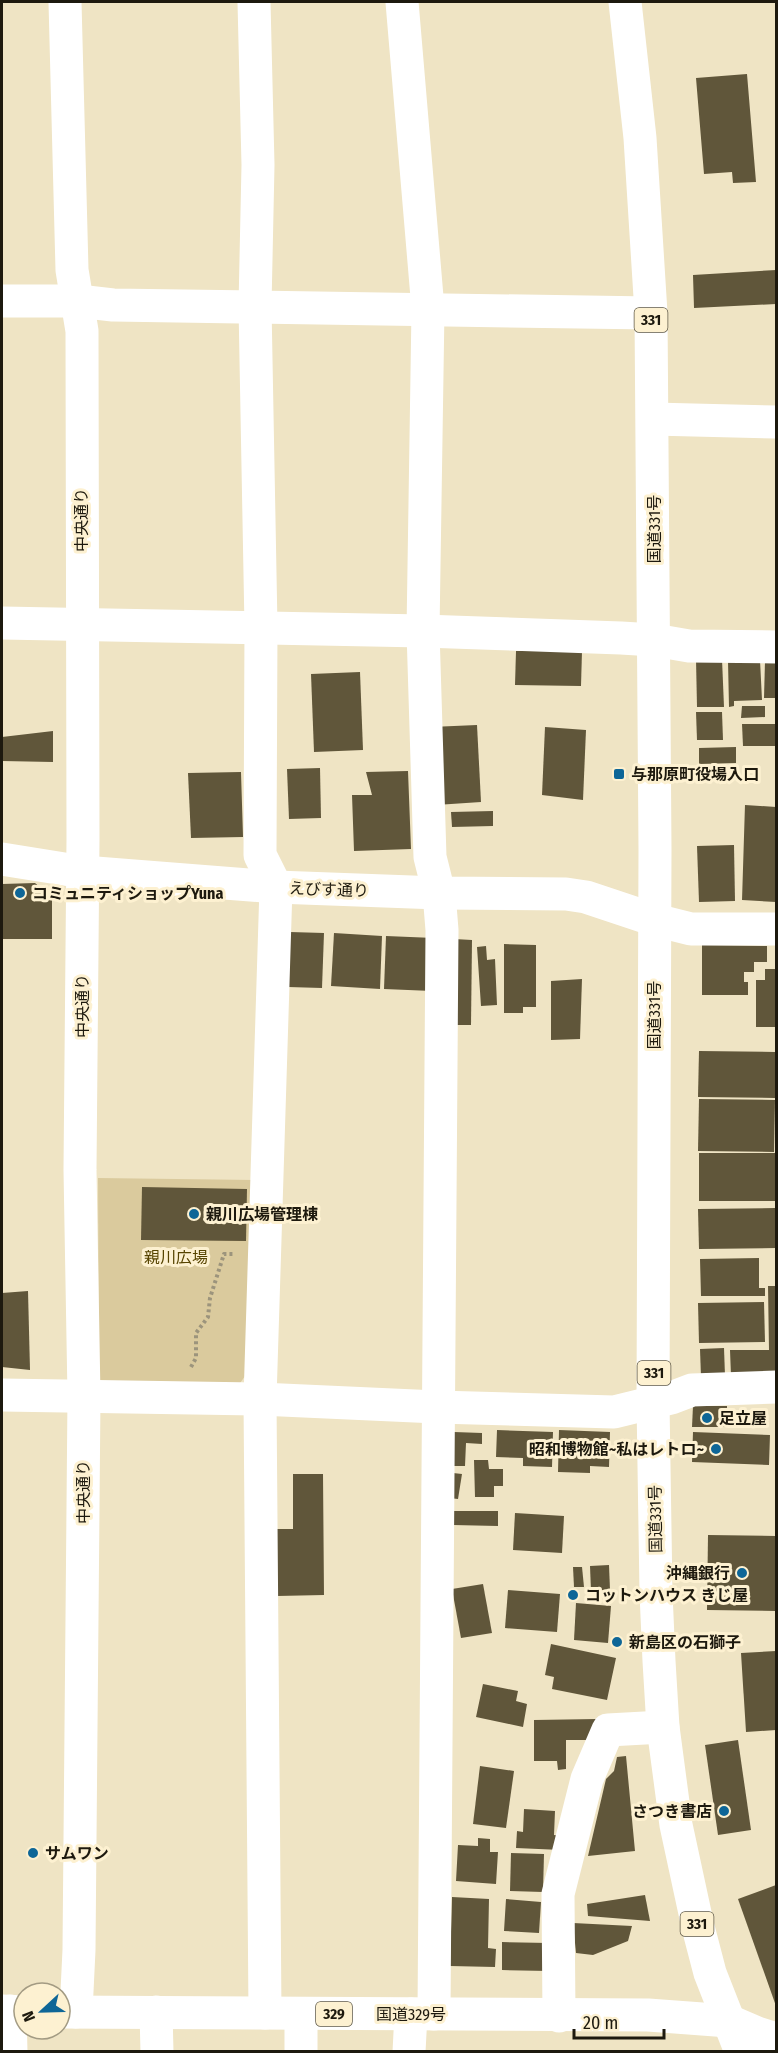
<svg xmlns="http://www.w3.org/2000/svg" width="778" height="2053" viewBox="0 0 778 2053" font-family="'Fira Sans Condensed','Noto Sans JP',sans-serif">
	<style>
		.green { fill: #daca9d }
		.building { fill: #60563a }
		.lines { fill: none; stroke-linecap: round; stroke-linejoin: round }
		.path { stroke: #9c947c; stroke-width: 4; stroke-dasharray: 3 3; stroke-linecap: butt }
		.minor { stroke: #fff; stroke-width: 33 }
		.highway { stroke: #fff; stroke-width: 33 }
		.poi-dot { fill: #0e6697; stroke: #fdf1d1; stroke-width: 2 }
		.labels { text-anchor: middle; stroke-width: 6; stroke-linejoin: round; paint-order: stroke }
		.shield { fill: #fdf1d1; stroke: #605a48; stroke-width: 1.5 }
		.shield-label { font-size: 15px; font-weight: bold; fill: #1d190e }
		.street-label { font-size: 16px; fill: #1d190e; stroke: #fdf1d1 }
		.poi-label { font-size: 16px; font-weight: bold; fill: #1d190e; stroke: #fdf1d1; text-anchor: start }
		.park-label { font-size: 16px; fill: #574401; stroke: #fdf1d1 }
	</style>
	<rect width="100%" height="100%" fill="#efe4c4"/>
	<!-- green -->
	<polygon class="green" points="98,1178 255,1180 250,1369 238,1386 99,1382"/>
	<!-- building -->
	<g class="building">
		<polygon points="747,74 756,182 733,183 732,172 704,174 696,78"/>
		<polygon points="776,270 776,304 694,308 693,275"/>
		<polygon points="516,651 582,651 581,686 515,685"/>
		<polygon points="696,659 722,659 724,707 697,707"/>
		<polygon points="760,660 762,700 734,701 734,706 729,707 728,661"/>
		<polygon points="765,661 776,661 776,698 764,698"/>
		<polygon points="360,672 363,750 314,752 311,674"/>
		<polygon points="742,706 765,706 765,717 741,718"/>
		<polygon points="696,712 722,712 723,740 697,740"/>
		<polygon points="742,724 776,724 776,746 743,746"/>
		<polygon points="477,725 481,802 436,805 431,727"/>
		<polygon points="545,727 586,730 583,800 542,795"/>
		<polygon points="53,731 53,762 2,761 2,737"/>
		<polygon points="736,747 736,763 699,764 699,748"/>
		<polygon points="320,768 321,818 289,819 287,769"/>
		<polygon points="408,771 411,849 354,851 352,795 372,795 366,772"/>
		<polygon points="241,772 243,837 191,838 188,773"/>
		<polygon points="745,805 776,807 776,902 742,900"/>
		<polygon points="493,811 493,826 452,827 451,812"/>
		<polygon points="734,845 735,901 699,902 697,846"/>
		<polygon points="35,883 52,898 52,939 2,939 2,884"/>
		<polygon points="290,932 324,933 322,988 288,987"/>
		<polygon points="334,933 382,936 380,989 331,986"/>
		<polygon points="386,936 434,938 432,991 384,989"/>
		<polygon points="454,939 472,940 471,1025 453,1025"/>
		<polygon points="504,944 536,945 536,1007 523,1007 523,1013 504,1013"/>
		<polygon points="702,945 767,946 767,962 754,962 754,972 744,972 744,982 748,982 748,995 702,995"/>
		<polygon points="486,946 487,960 495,959 497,1005 481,1006 477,947"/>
		<polygon points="765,969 776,969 776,1027 756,1027 756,980 765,980"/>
		<polygon points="582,979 580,1039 551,1040 551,981"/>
		<polygon points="699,1051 775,1052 775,1098 698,1097"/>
		<polygon points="699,1099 775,1100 774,1152 698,1151"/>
		<rect x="699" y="1153" width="76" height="48"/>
		<polygon points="142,1187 247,1189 246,1241 141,1240"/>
		<polygon points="775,1208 776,1248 699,1249 698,1209"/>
		<polygon points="759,1258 759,1288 765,1288 765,1296 701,1296 700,1259"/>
		<polygon points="768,1286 776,1286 776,1375 731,1376 730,1350 769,1350"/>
		<polygon points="28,1291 30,1370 2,1367 2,1293"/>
		<polygon points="764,1302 765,1342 699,1343 698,1303"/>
		<polygon points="724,1348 725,1376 701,1377 700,1349"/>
		<polygon points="693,1406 727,1406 727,1427 692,1427"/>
		<polygon points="497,1430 553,1432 552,1467 523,1466 523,1458 496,1457"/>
		<polygon points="559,1430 610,1432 609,1467 590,1466 590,1473 558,1472"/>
		<polygon points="454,1432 482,1433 482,1444 466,1443 465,1466 452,1466"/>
		<polygon points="693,1432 770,1435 769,1465 692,1462"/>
		<polygon points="474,1460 488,1460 489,1469 503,1469 503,1486 494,1486 494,1497 475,1497"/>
		<polygon points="453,1473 462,1474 458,1499 449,1498"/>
		<polygon points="293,1474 323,1474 324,1595 277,1596 277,1529 293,1529"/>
		<polygon points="453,1511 498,1511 498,1526 453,1525"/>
		<polygon points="515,1513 564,1516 562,1553 513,1550"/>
		<polygon points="708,1535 776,1536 776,1611 707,1610"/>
		<polygon points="609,1565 610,1590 591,1591 590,1566"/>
		<polygon points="573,1567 582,1567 584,1587 574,1587"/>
		<polygon points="483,1584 492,1633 461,1638 452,1589"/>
		<polygon points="508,1590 560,1594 557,1632 505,1628"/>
		<polygon points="576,1603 611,1606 608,1643 574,1640"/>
		<polygon points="551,1644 616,1658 607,1700 552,1689 554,1677 545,1675"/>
		<polygon points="776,1651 776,1730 746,1732 741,1653"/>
		<polygon points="483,1684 518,1691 516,1701 527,1704 523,1727 476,1717"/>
		<polygon points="597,1719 597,1740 566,1740 566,1769 558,1770 557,1761 534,1761 534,1720"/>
		<polygon points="738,1740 751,1830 718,1835 705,1745"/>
		<polygon points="626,1756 635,1851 588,1856 606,1779 614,1771 617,1757"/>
		<polygon points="480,1766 514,1771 506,1828 473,1824"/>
		<polygon points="524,1809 555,1811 554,1835 562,1836 561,1850 516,1848 517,1831 523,1832"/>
		<polygon points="478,1838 490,1839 490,1852 498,1852 496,1884 456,1881 458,1845 478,1846"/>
		<polygon points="511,1853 544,1854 543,1892 510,1891"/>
		<polygon points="776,1885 776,2006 738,1899"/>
		<polygon points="645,1895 650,1921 588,1916 587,1904"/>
		<polygon points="452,1897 489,1899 488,1948 496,1949 495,1967 450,1966"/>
		<polygon points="506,1899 541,1902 539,1933 504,1931"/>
		<polygon points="573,1923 632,1926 628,1941 593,1955 576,1953"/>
		<polygon points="502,1942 549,1943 549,1971 502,1970"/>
	</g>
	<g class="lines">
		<!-- path -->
		<polyline class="path" points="191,1367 196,1358 196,1333 208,1317 210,1298 224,1254 233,1254"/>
		<!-- minor -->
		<g class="minor">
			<polyline points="65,2 72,270 82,331 83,839 80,1170 84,1396 79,1950 76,2012"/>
			<polyline points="254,2 258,165 255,306 261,627 260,855 276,887 260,1399 265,2013"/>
			<polyline points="402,2 428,309 423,631 430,857 439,893 442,930 434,2014"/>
			<polyline points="2,301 78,301 113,305 651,313"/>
			<polyline points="653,419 776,422"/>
			<polyline points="2,623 423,631 621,638 654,640 689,646 776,647"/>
			<polyline points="2,859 83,872 276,887 439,893 566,894 586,897 655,920 691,929 776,929"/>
			<polyline points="2,1395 260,1399 437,1407 614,1412 671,1398 692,1390 776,1387"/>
			<polyline points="10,2011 11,2052"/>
			<polyline points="156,2012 157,2052"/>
			<polyline points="301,2014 301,2052"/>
			<polyline points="559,2016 558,1894 587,1779 608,1730 663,1727"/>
			<polyline points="729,2021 757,2033 776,2039"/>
			<polyline points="409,2052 411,2014"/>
		</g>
		<!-- highway -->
		<g class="highway">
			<polyline points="625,2 640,138 651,313 655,849 653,1402 656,1593 659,1661 663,1727 676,1825 698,1927 710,1973 741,2052"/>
			<polyline points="2,2011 24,2012"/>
			<polyline points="60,2012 648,2015 729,2021"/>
		</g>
	</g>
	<!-- markers -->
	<g class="poi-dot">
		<rect x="613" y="768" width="12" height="12" rx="3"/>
		<circle cx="20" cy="893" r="6"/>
		<circle cx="194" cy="1214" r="6"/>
		<circle cx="707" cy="1418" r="6"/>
		<circle cx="716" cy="1449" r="6"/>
		<circle cx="742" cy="1573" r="6"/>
		<circle cx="573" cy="1595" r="6"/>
		<circle cx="617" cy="1642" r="6"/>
		<circle cx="724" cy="1811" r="6"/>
		<circle cx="33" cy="1853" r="6"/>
	</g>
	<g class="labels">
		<!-- shield labels -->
		<g class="shield">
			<rect x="634.5" y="308" width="33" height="24" rx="4.5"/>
			<rect x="637.5" y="1361" width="33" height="24" rx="4.5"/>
			<rect x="680.5" y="1912" width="33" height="24" rx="4.5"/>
			<rect x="316" y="2002" width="36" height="24" rx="4.5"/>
		</g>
		<g class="shield-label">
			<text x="651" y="325">331</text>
			<text x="654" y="1378">331</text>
			<text x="697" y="1929">331</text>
			<text x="334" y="2019">329</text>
		</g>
		<!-- street labels -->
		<g class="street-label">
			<text transform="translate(81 520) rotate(-90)" y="6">中央通り</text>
			<text transform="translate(654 529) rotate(-90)" y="6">国道331号</text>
			<text transform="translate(329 889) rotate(2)" y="6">えびす通り</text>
			<text transform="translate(82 1006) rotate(-90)" y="6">中央通り</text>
			<text transform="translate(654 1015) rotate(-90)" y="6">国道331号</text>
			<text transform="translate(83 1492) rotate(-90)" y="6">中央通り</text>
			<text transform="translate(655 1519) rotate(-91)" y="6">国道331号</text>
			<text x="411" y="2020">国道329号</text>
		</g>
		<!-- poi labels -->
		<g class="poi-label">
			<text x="631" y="780">与那原町役場入口</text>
			<text x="32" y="899">コミュニティショップYuna</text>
			<text x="206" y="1220">親川広場管理棟</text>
			<text x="719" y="1424">足立屋</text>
			<text x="704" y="1455" text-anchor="end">昭和博物館~私はレトロ~</text>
			<text x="730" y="1579" text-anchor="end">沖縄銀行</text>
			<text x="585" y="1601">コットンハウス きじ屋</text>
			<text x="629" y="1648">新島区の石獅子</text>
			<text x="712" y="1817" text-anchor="end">さつき書店</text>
			<text x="45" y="1859">サムワン</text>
		</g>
		<!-- park labels -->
		<g class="park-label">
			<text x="176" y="1263">親川広場</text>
		</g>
	</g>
	<!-- border -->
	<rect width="778" height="2053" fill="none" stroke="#1d190e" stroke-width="6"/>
	<!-- north arrow -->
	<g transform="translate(42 2011) rotate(248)"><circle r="28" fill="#fdf1d1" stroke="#a39b83" stroke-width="1.5"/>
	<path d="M0-4.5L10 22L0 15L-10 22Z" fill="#0e6697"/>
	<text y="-9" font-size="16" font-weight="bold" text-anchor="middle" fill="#1d190e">N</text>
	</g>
	<!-- scale -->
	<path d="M574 2029v9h90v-9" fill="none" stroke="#1d190e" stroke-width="3"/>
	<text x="583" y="2029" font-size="18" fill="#1d190e" stroke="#fdf1d1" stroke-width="4.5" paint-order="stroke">20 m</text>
</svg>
